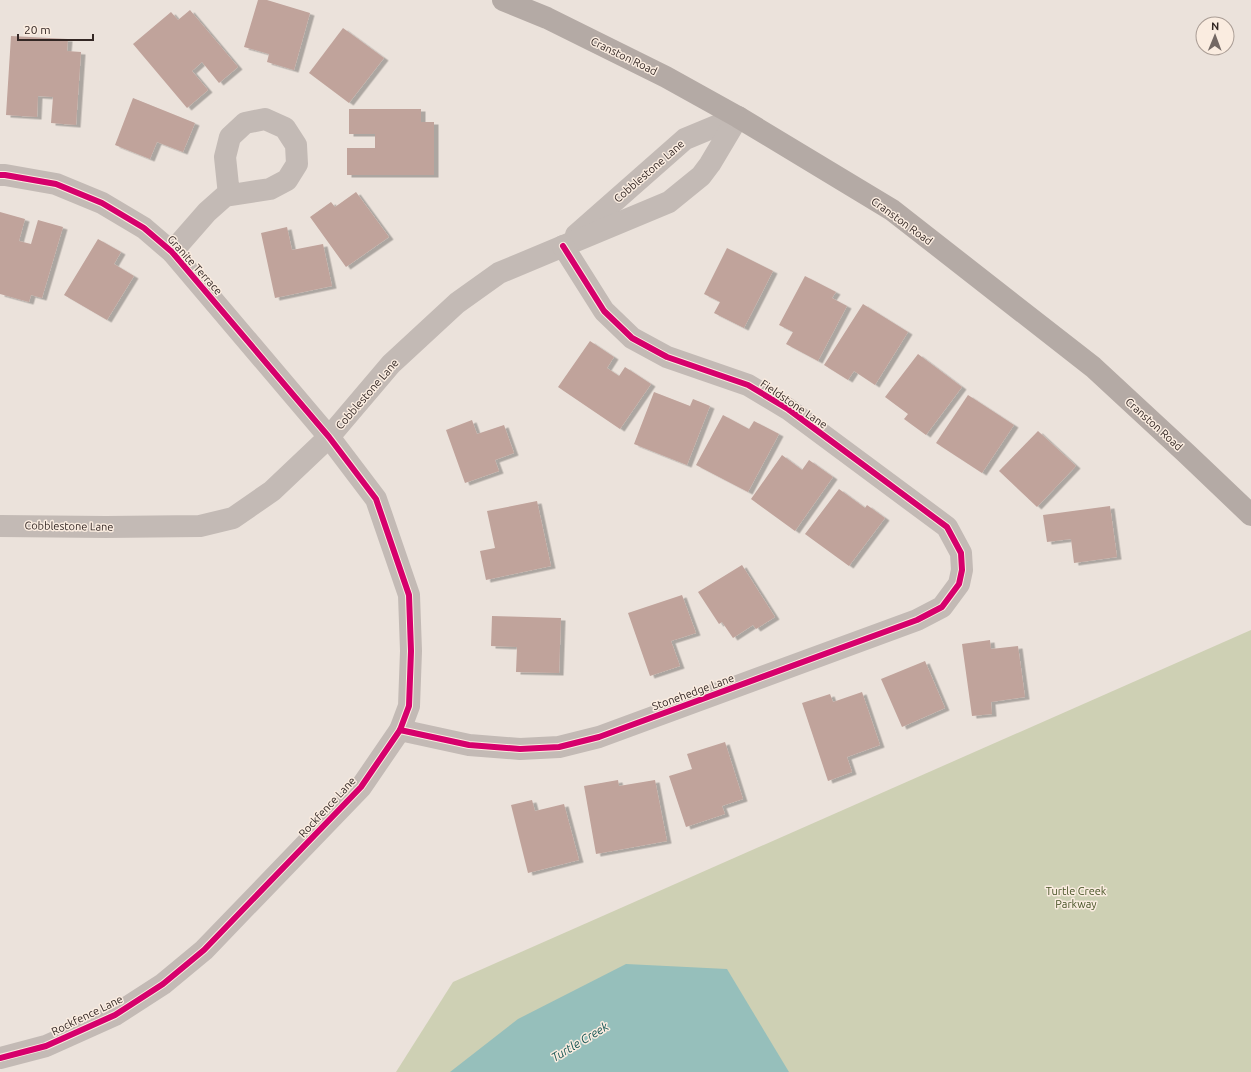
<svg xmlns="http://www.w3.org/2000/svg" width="1251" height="1072" viewBox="0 0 1251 1072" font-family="Ubuntu,sans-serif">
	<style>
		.green { fill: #ced0b4 }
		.water { fill: #96bfbb }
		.building { fill: #c0a39b; filter: url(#shadow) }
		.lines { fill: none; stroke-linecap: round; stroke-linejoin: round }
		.street { stroke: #c3bab5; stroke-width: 22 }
		.secondary { stroke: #b4aaa5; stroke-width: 22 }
		.cycleway-casing { stroke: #faece0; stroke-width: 8 }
		.cycleway { stroke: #d6006c; stroke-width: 6 }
		.labels { text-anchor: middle; stroke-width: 3; stroke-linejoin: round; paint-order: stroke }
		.street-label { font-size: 11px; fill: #332724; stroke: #faece0 }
		.park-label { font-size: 11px; fill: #475326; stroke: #faece0 }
		.water-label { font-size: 12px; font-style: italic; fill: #175755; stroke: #faece0 }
	</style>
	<defs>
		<filter id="shadow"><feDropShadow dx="4.5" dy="2.5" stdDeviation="0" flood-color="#0004"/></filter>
	</defs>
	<rect width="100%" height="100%" fill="#ebe2db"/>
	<!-- green -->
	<polygon class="green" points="1251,630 1251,1072 396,1072 453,982"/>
	<!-- water -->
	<polygon class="water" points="626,964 727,969 789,1072 450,1072 518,1019"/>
	<!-- building -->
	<g class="building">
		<polygon points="258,0 267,0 310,13 294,70 267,62 269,54 244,47"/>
		<polygon points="190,10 238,67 219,83 202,62 192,71 208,90 187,108 133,44 171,12 178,20"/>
		<polygon points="343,28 384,58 349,103 309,73"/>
		<polygon points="11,36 68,39 67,51 81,52 76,125 51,123 53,97 38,96 37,117 6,115"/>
		<polygon points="133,98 195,123 183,152 157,142 150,159 115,145"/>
		<polygon points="349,109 421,109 421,122 434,122 434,175 347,175 347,148 375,148 375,134 349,134"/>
		<polygon points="356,192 389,237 346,267 310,217 331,202 335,207"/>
		<polygon points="0,212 25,219 19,241 31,244 38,220 63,227 42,298 31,295 29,302 0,294"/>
		<polygon points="287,227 292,250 323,244 332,286 275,298 261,233"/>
		<polygon points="98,239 121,252 114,264 134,276 107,320 64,295"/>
		<polygon points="727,248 773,271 744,328 714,313 720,302 704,294"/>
		<polygon points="805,276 836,292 832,298 847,306 818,361 786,344 793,332 779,325"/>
		<polygon points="863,304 908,332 875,385 854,371 848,380 824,365"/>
		<polygon points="590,341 614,357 607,368 619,376 625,367 651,384 620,429 558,387"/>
		<polygon points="918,354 962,387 926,435 904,419 908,414 885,397"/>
		<polygon points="654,392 690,406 693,399 710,406 687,465 634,444"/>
		<polygon points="968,395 1014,425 982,473 936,443"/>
		<polygon points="723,415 749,429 754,421 779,434 748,492 696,465"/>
		<polygon points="472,420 477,434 504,425 514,453 495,460 499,471 465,483 446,430"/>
		<polygon points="1038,431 1076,466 1037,507 999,471"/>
		<polygon points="782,455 802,470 809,460 833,477 795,531 751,499"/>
		<polygon points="839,489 865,508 867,505 885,518 849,566 805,534"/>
		<polygon points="537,501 551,566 486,580 480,551 495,548 487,511"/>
		<polygon points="1110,506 1117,557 1074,563 1071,539 1047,542 1043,515"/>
		<polygon points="742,565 775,617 756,629 753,625 733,638 722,622 719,624 698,592"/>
		<polygon points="682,595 696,633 671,641 680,666 650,676 628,613"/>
		<polygon points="492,616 561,618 559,673 516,672 517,647 491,646"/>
		<polygon points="990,640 991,649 1018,646 1025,697 991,702 992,714 972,716 962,644"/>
		<polygon points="925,661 945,708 902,727 881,679"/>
		<polygon points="862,692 880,745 847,757 852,772 828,781 802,703 830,694 833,702"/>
		<polygon points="725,742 743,799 722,806 725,814 686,827 669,776 692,769 687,754"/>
		<polygon points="618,780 619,786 655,780 667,841 596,854 584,786"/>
		<polygon points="532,800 535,811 564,804 579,860 528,873 511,805"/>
	</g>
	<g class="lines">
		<!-- street -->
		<g class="street">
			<polyline points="0,175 5,175 56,184 102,203 144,228 172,252 329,437 376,499 409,595 411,651 409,706 400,730 361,787 204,950 163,984 115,1015 46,1046 0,1058"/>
			<polyline points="576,235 685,139 738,117"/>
			<polyline points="172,252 207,212 225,196 270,189 287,180 297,164 296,145 285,128 265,119 245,123 230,137 225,157 229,195"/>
			<polyline points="0,526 106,527 200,526 233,518 272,491 329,437 391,364 457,303 499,273 669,202 701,176 710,164 738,117"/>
			<polyline points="400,730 469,745 520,749 559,747 599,737 917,620 942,607 959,584 962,570 961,553 947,527 788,409 748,385 667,357 632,338 604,311 563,246"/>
		</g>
		<!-- secondary -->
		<polyline class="secondary" points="503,0 547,18 666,77 738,117 892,210 1093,367 1187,454 1251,515"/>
		<!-- cycleway casing -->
		<g class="cycleway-casing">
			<g id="cycleway">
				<polyline points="0,175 5,175 56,184 102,203 144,228 172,252 329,437 376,499 409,595 411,651 409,706 400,730 361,787 204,950 163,984 115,1015 46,1046 0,1058"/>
				<polyline points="400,730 469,745 520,749 559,747 599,737 917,620 942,607 959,584 962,570 961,553 947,527 788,409 748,385 667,357 632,338 604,311 563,246"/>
			</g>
		</g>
		<!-- cycleway -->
		<use href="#cycleway" class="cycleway"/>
	</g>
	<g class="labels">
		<!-- street labels -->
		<g class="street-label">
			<text transform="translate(624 56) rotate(26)" y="4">Cranston Road</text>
			<text transform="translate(649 171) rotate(-41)" y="4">Cobblestone Lane</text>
			<text transform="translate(902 221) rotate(36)" y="4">Cranston Road</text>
			<text transform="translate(195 265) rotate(48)" y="4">Granite Terrace</text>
			<text transform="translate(367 394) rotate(-49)" y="4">Cobblestone Lane</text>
			<text transform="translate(794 404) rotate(34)" y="4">Fieldstone Lane</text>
			<text transform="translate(1154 424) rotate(42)" y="4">Cranston Road</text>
			<text transform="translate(69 526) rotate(1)" y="4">Cobblestone Lane</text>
			<text transform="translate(693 692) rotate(-20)" y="4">Stonehedge Lane</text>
			<text transform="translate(327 807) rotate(-47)" y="4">Rockfence Lane</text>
			<text transform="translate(87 1015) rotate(-26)" y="4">Rockfence Lane</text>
		</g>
		<!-- park labels -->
		<g class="park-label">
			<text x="1076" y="895">Turtle Creek<tspan x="1076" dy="13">Parkway</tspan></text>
		</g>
		<!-- water labels -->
		<g class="water-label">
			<text transform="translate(580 1042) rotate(-31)" y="4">Turtle Creek</text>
		</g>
	</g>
	<!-- north arrow -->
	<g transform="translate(1215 36) rotate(1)"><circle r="19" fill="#faece0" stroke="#aa9d95"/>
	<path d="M0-3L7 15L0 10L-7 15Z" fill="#736864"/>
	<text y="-6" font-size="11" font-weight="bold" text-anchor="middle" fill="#332724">N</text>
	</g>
	<!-- scale -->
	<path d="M18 34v6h75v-6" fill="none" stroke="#332724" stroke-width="2"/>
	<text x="24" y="34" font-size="12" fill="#332724" stroke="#faece0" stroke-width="3" paint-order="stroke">20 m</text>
</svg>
